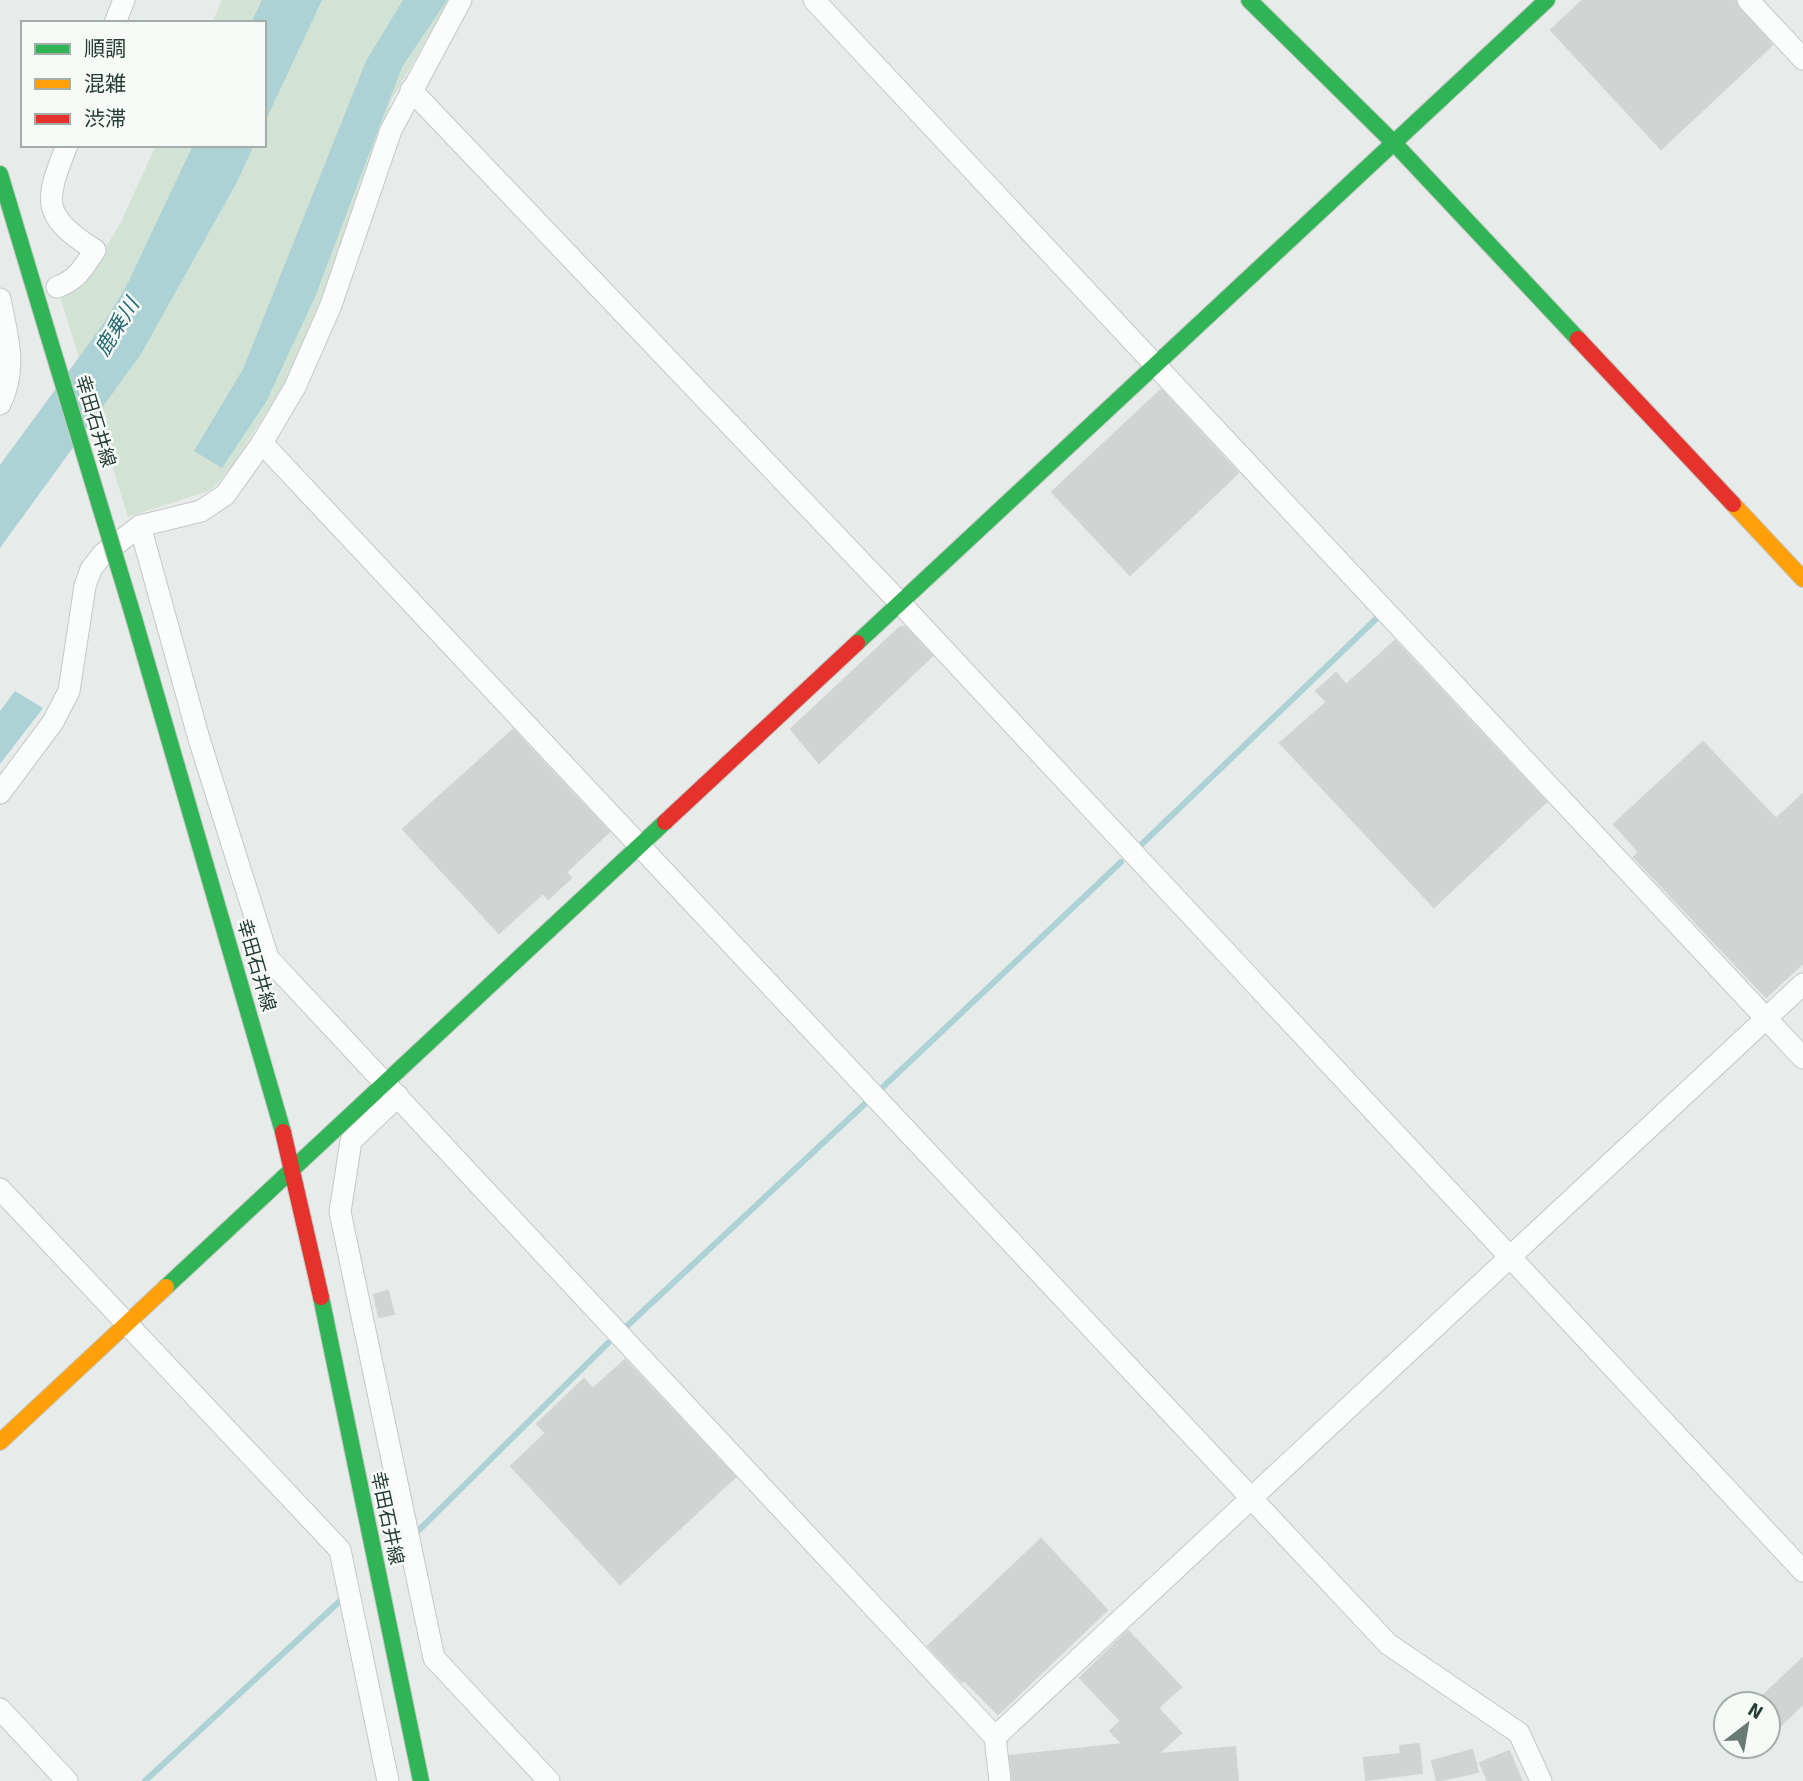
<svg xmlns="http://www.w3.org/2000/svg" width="1803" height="1781" viewBox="0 0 1803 1781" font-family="Signika,'Noto Sans JP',sans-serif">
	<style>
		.green { fill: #d2e3d6 }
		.water { fill: #acd2d5 }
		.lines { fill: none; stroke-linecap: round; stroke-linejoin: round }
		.stream { stroke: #acd2d5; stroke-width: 6 }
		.building { fill: #d0d4d2; stroke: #d0d4d2; stroke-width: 2 }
		.street-casing { stroke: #c4c8c6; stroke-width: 23 }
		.fast-casing { stroke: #c3c9c6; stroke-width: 18 }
		.slow-casing { stroke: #c3c9c6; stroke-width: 18 }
		.jam-casing { stroke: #c3c9c6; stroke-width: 18 }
		.street { stroke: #fbfcfc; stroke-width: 21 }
		.fast { stroke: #30b455; stroke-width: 16 }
		.slow { stroke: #ff9f0a; stroke-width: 16 }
		.jam { stroke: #e5322d; stroke-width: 16 }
		.fast-bridge-casing { stroke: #c3c9c6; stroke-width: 18; stroke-linecap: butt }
		.fast-bridge { stroke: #30b455; stroke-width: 16 }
		.labels { text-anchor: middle; stroke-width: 5; stroke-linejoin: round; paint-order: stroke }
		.street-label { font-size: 19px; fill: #263d35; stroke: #f6faf7 }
		.water-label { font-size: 21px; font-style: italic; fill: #266c74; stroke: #f6faf7 }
	</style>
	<rect width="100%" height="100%" fill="#e7ebe9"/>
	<!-- green -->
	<polygon class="green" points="222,0 449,0 392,99 308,336 287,380 232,466 211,490 128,517 59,293 84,285 121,222 156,145 264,145 264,23 212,23"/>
	<!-- water -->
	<g class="water">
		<polygon points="262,0 322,0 264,124 264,23 251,23"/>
		<polygon points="403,0 447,0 402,67 315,297 266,402 222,468 194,451 243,369 366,61"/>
		<polygon points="193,145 254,145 237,182 141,354 0,548 0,465 104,323 127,285"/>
		<polygon points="15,691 43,708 0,764 0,711"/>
	</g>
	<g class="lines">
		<!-- stream -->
		<g class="stream">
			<polyline points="1142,844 1377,618"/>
			<polyline points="883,1087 1121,862"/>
			<polyline points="627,1326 869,1100"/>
			<polyline points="416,1533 608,1343"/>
			<polyline points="145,1781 341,1600"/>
		</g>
	</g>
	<!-- building -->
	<g class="building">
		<polygon points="1583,0 1734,0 1772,45 1661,149 1551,30"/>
		<polygon points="1161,390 1238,473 1130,575 1052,492"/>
		<polygon points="900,627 905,627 932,656 819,763 791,729"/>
		<polygon points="1395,641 1546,802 1434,907 1280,743 1327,702 1316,691 1336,673 1346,685"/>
		<polygon points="513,730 609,832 566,872 571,878 548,899 543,893 499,933 403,829"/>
		<polygon points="1703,742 1776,819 1803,794 1803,963 1766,997 1634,857 1639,852 1614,824"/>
		<polygon points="388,1291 394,1314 379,1317 374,1295"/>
		<polygon points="625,1360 735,1477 620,1584 511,1466 546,1433 537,1424 584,1379 593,1389"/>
		<polygon points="1041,1539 1107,1610 998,1714 964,1680 962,1682 928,1646"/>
		<polygon points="1128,1631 1181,1687 1158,1708 1181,1733 1158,1754 1235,1747 1238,1781 1013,1781 1010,1756 1123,1744 1110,1731 1121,1721 1080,1678"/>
		<polygon points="1803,1658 1803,1704 1768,1737 1768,1704 1754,1704"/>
		<polygon points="1419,1744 1422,1773 1366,1780 1364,1758 1401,1754 1400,1746"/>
		<polygon points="1472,1750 1478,1772 1437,1781 1432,1761"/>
		<polygon points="1509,1751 1522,1781 1488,1781 1480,1763"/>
	</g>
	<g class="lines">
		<!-- street casing -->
		<g class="street-casing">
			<g id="street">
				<polyline points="814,0 1803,1058"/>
				<polyline points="1748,0 1803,59"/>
				<polyline points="115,23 124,0"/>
				<polyline points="411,90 901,604 1803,1571"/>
				<path d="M57,287C77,280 84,267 95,250C40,215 45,201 67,145"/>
				<path d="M0,299C7,336 18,368 0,404"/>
				<polyline points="262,443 1388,1644 1519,1733 1541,1781"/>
				<polyline points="140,526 199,739 268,958 995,1737 1000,1781"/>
				<polyline points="0,793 53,722 69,691 85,586 91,569 103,554 140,526 201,511 225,495 262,443 295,387 331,305 391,130 461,0"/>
				<polyline points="398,1096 351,1141 340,1212 434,1658 549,1781"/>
				<polyline points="0,1189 340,1550 388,1781"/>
				<polyline points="0,1709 67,1781"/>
				<polyline points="995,1737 1803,984"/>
			</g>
		</g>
		<!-- fast casing -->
		<g class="fast-casing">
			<g id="fast">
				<polyline points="1249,0 1395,144 1578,339"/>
				<polyline points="0,174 47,331"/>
				<polyline points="133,615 283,1132"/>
				<polyline points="857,643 1547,0"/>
				<polyline points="166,1287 665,822"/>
				<polyline points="321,1297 421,1781"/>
			</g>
		</g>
		<!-- slow casing -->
		<g class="slow-casing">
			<g id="slow">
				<polyline points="1733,504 1803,579"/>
				<polyline points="0,1442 166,1287"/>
			</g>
		</g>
		<!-- jam casing -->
		<g class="jam-casing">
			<g id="jam">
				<polyline points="1578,339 1733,504"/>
				<polyline points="665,822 857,643"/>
				<polyline points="283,1132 321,1297"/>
			</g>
		</g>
		<!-- street -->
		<use href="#street" class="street"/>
		<!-- fast -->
		<use href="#fast" class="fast"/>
		<!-- slow -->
		<use href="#slow" class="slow"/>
		<!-- jam -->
		<use href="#jam" class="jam"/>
		<!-- fast-bridge casing -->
		<g class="fast-bridge-casing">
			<polyline id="fast-bridge" points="47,331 133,615"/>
		</g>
		<!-- fast-bridge -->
		<use href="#fast-bridge" class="fast-bridge"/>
	</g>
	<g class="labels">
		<!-- street labels -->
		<g class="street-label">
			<text transform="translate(96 421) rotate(73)" y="7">幸田石井線</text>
			<text transform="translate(257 965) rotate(74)" y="7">幸田石井線</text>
			<text transform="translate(388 1518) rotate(78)" y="7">幸田石井線</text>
		</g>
		<!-- water labels -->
		<g class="water-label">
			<text transform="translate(117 327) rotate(-58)" y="7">鹿乗川</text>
		</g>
	</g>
	<!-- legend -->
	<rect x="21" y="21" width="245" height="126" fill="#f6faf7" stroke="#a3aea9" stroke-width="2"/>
	<rect x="35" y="44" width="35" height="10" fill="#30b455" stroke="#a3aea9" stroke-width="2"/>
	<text x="84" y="56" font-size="21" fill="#263d35">順調</text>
	<rect x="35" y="79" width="35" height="10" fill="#ff9f0a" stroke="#a3aea9" stroke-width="2"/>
	<text x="84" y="91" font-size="21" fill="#263d35">混雑</text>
	<rect x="35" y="114" width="35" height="10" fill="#e5322d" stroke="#a3aea9" stroke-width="2"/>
	<text x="84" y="126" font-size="21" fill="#263d35">渋滞</text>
	<!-- north arrow -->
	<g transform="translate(1747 1725) rotate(31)"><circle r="33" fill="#f6faf7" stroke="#a3aea9" stroke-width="2"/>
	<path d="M0-5L12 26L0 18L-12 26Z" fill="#6a7a74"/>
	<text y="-10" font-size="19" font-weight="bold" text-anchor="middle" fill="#263d35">N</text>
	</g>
</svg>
